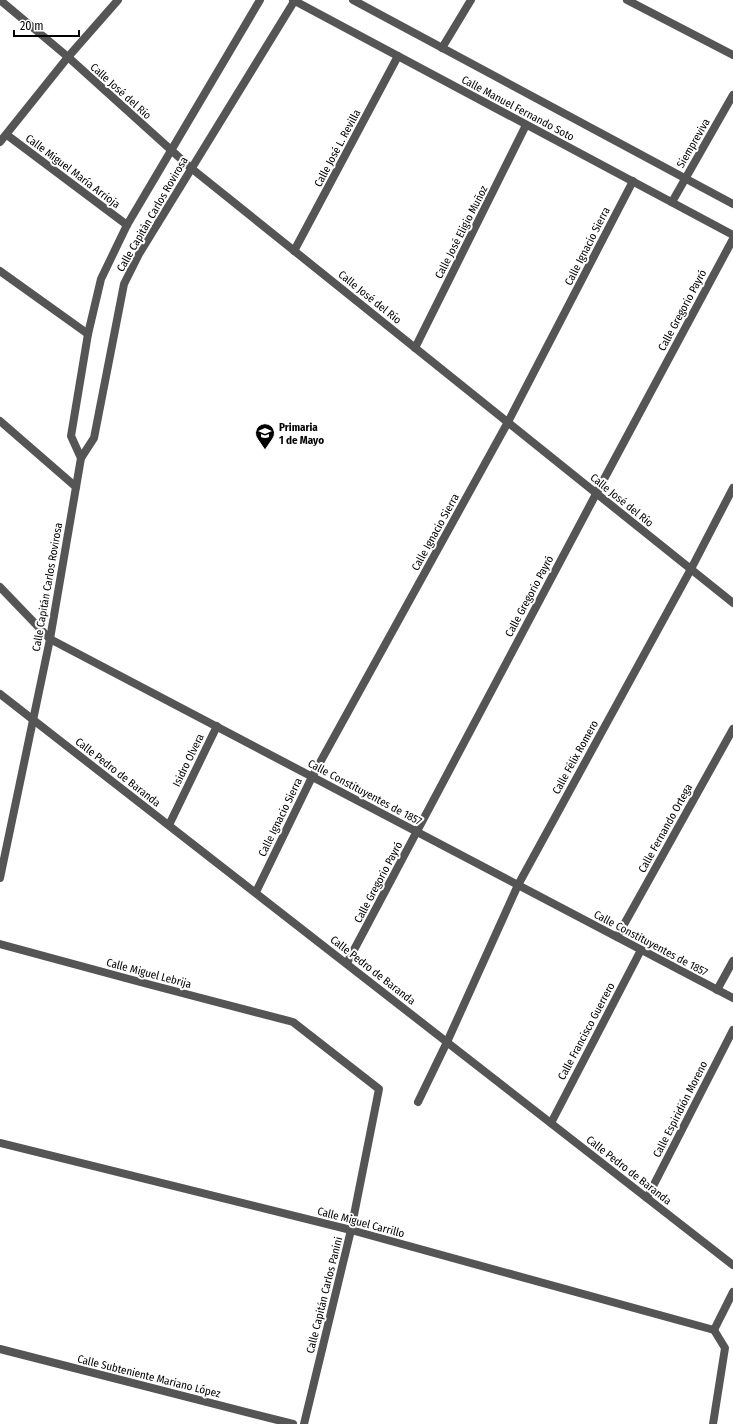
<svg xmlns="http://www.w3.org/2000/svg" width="733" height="1424" viewBox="0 0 733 1424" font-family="'Fira Sans Condensed',sans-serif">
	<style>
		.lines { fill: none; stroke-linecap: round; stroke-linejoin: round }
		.minor { stroke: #555; stroke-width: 8 }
		.tertiary { stroke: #555; stroke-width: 8 }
		.labels { text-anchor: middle; stroke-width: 4; stroke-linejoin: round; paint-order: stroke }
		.street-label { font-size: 11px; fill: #000; stroke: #fff }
		.poi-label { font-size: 11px; font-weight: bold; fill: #000; stroke: #fff; text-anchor: start }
	</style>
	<rect width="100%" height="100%" fill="#fff"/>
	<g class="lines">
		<!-- minor -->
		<g class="minor">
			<polyline points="293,0 733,235"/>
			<polyline points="353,0 733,204"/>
			<polyline points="627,0 733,55"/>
			<polyline points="442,48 471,0"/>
			<polyline points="7,135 127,225"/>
			<polyline points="0,142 68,57 118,0"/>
			<polyline points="672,202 733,95"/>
			<polyline points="294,251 398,56"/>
			<polyline points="0,271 88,334"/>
			<polyline points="415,348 526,125"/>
			<polyline points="0,421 76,487"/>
			<polyline points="0,587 50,639 733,998"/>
			<polyline points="0,694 733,1265"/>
			<polyline points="169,825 217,726"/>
			<polyline points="256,892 312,777 508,422 633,181"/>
			<polyline points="617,937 733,729"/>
			<polyline points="0,944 140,982 293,1022 379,1089 351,1230 304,1424"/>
			<polyline points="347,963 596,494 733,239"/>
			<polyline points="717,990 733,961"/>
			<polyline points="418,1102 447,1042 518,885 691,569 733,488"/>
			<polyline points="551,1123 641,950"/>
			<polyline points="0,1143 351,1230 714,1330"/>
			<polyline points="647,1198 733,1030"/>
			<polyline points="714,1330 733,1292"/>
			<polyline points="0,1349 293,1424"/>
			<polyline points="713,1424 725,1348 714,1330"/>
		</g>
		<!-- tertiary -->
		<g class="tertiary">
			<polyline points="0,0 68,57 191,168 733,603"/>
			<polyline points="81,458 71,436 88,334 101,279 127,225 260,0"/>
			<polyline points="0,878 50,639 81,458 94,438 124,284 139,254 295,0"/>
		</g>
	</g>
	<!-- icons -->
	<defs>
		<g id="school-pin" transform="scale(1)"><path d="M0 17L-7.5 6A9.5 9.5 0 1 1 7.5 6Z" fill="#000" stroke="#fff"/><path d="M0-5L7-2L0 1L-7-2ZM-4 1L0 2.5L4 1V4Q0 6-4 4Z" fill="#fff"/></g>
	</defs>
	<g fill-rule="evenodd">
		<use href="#school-pin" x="265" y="433"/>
	</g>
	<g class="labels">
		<!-- street labels -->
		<g class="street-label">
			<text transform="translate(121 91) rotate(42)" y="4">Calle José del Río</text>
			<text transform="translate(518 108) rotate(28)" y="4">Calle Manuel Fernando Soto</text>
			<text transform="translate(693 143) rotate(-60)" y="4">Siempreviva</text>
			<text transform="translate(337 148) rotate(-62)" y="4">Calle José L. Revilla</text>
			<text transform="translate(73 171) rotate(37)" y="4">Calle Miguel María Arrioja</text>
			<text transform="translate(152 214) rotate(-60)" y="4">Calle Capitán Carlos Rovirosa</text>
			<text transform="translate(461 232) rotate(-63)" y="4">Calle José Eligio Muñoz</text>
			<text transform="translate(587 246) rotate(-63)" y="4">Calle Ignacio Sierra</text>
			<text transform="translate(370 297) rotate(39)" y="4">Calle José del Río</text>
			<text transform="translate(682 310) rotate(-62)" y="4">Calle Gregorio Payró</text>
			<text transform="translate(622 500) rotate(39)" y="4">Calle José del Río</text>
			<text transform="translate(435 532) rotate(-61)" y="4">Calle Ignacio Sierra</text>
			<text transform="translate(47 587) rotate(-80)" y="4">Calle Capitán Carlos Rovirosa</text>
			<text transform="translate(529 596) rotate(-62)" y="4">Calle Gregorio Payró</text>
			<text transform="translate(575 757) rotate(-61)" y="4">Calle Félix Romero</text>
			<text transform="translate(188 760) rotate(-64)" y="4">Isidro Olvera</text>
			<text transform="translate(118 772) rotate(38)" y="4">Calle Pedro de Baranda</text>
			<text transform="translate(365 792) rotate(28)" y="4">Calle Constituyentes de 1857</text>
			<text transform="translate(280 817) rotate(-64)" y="4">Calle Ignacio Sierra</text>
			<text transform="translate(665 828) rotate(-61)" y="4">Calle Fernando Ortega</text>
			<text transform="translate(378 882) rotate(-62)" y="4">Calle Gregorio Payró</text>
			<text transform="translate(651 943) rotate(28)" y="4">Calle Constituyentes de 1857</text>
			<text transform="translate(373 970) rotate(38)" y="4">Calle Pedro de Baranda</text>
			<text transform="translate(149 973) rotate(15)" y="4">Calle Miguel Lebrija</text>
			<text transform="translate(586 1031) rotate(-62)" y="4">Calle Francisco Guerrero</text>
			<text transform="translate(680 1109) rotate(-63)" y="4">Calle Espiridión Moreno</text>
			<text transform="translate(629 1170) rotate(38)" y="4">Calle Pedro de Baranda</text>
			<text transform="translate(361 1222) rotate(15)" y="4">Calle Miguel Carrillo</text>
			<text transform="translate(324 1295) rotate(-76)" y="4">Calle Capitán Carlos Panini</text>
			<text transform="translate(149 1376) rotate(14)" y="4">Calle Subteniente Mariano López</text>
		</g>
		<!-- poi labels -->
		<g class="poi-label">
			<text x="279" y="431">Primaria<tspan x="279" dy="13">1 de Mayo</tspan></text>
		</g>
	</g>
	<!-- scale -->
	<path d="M14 30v6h65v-6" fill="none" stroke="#000000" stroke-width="2"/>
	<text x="20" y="30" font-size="12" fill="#000000" stroke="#ffffff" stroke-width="3" paint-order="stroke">20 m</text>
</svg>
